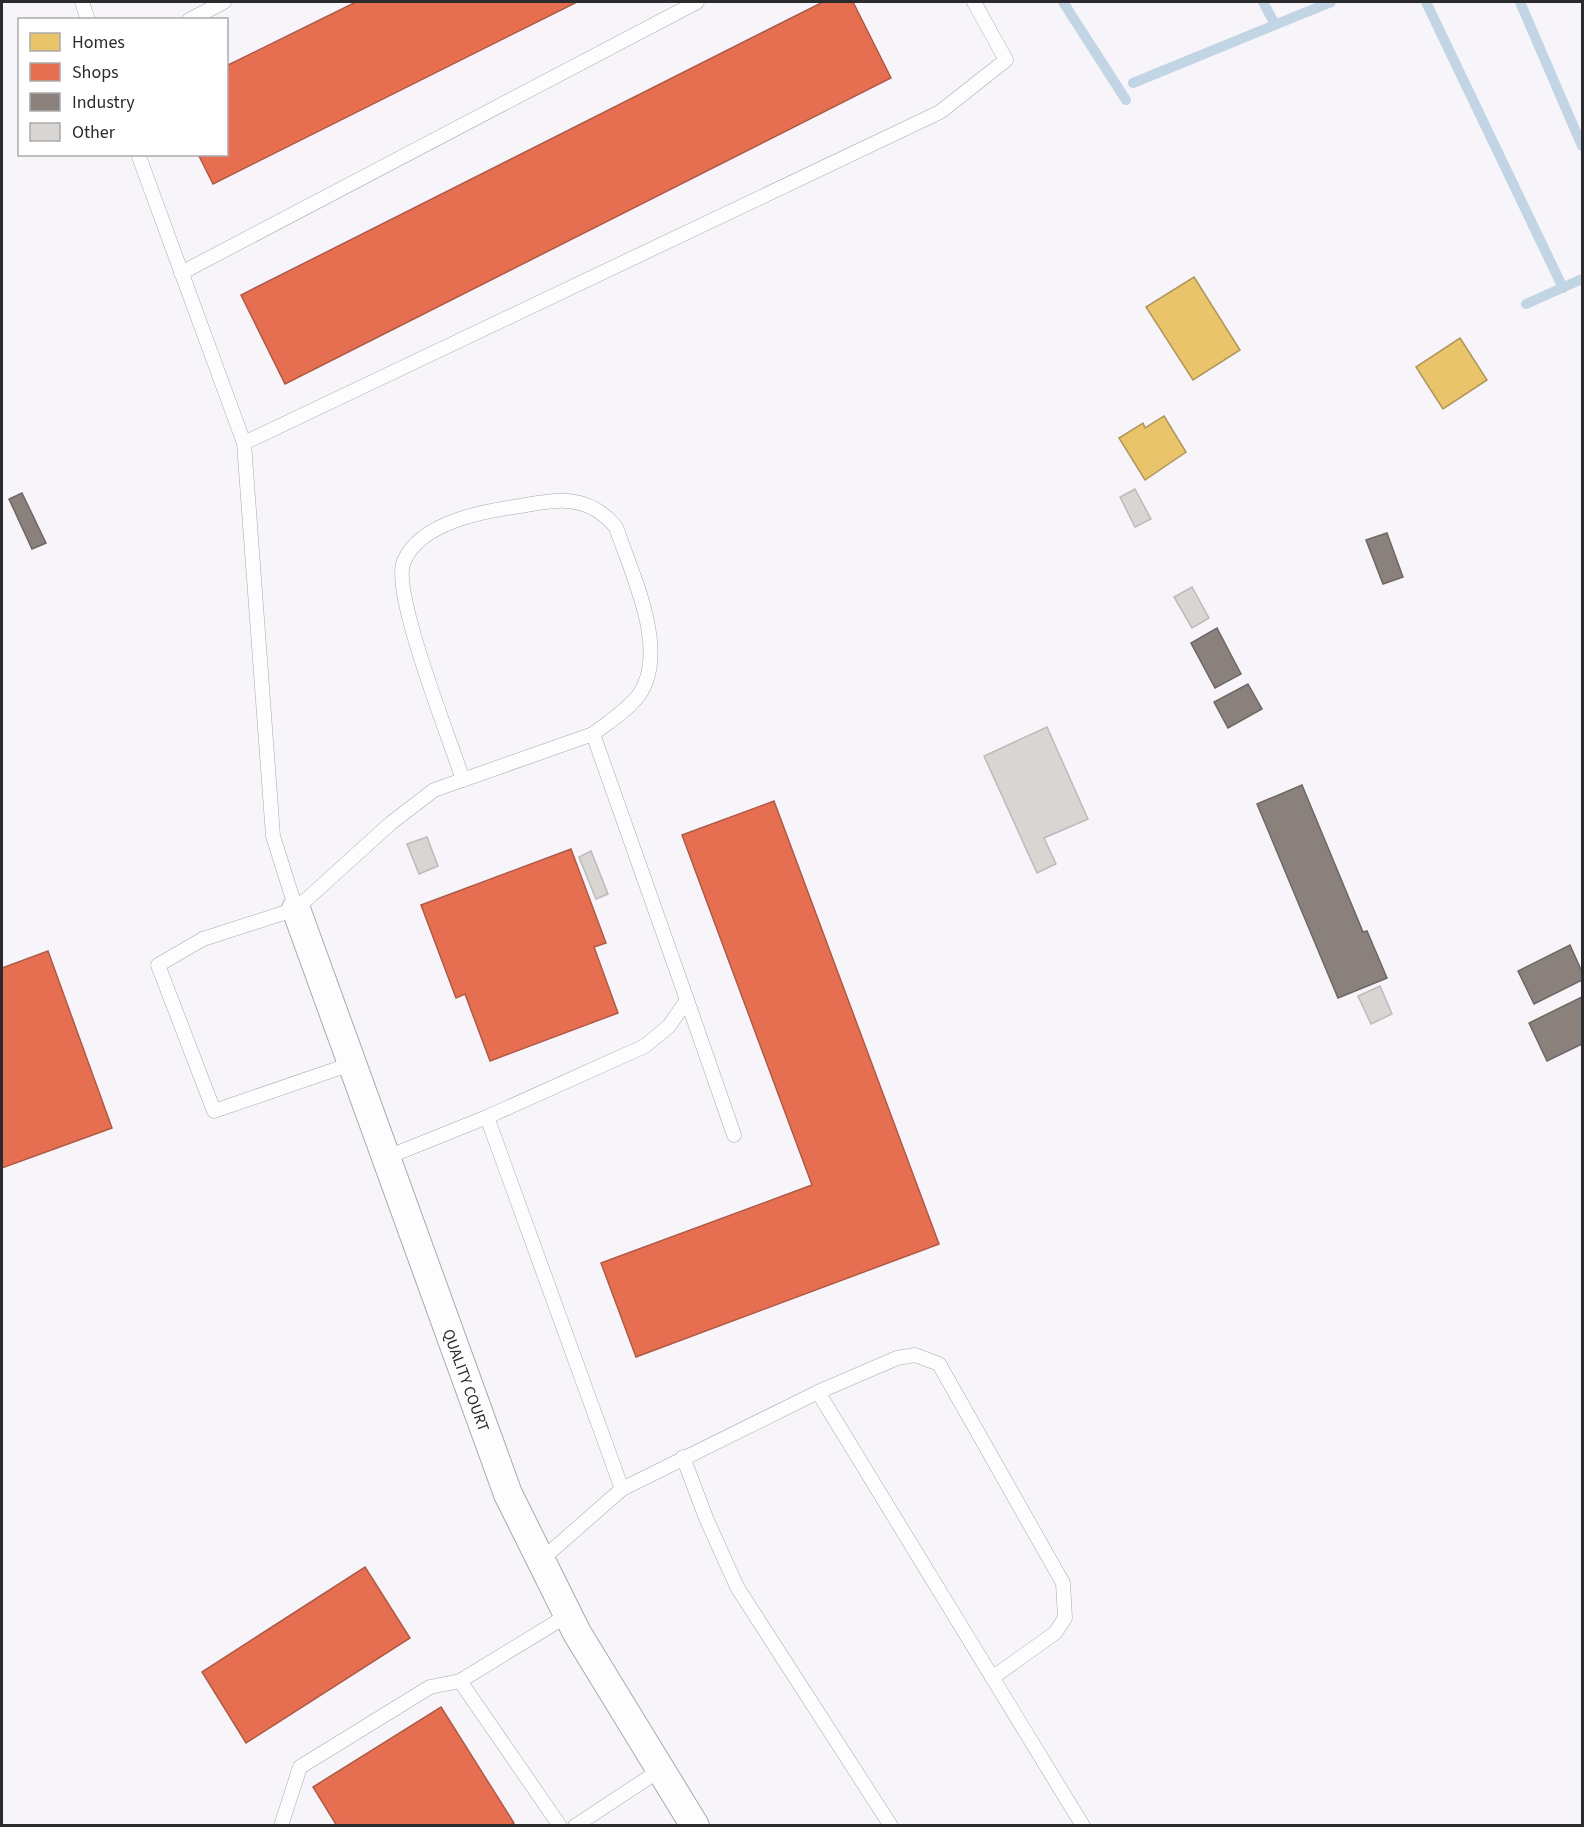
<svg xmlns="http://www.w3.org/2000/svg" width="1584" height="1827" viewBox="0 0 1584 1827" font-family="'Source Sans 3',sans-serif">
	<style>
		.homes { fill: #e9c46a; stroke: #b09658; stroke-width: 1.5 }
		.shops { fill: #e76f51; stroke: #af5a46; stroke-width: 1.5 }
		.industry { fill: #8a817c; stroke: #6e6764; stroke-width: 1.5 }
		.lines { fill: none; stroke-linecap: round; stroke-linejoin: round }
		.stream { stroke: #c2d5e4; stroke-width: 10 }
		.building { fill: #d9d5d2; stroke: #bcbabb; stroke-width: 1.5 }
		.lane-casing { stroke: #aba9ad; stroke-width: 15 }
		.street-casing { stroke: #aba9ad; stroke-width: 30 }
		.lane { stroke: #fefdfe; stroke-width: 14 }
		.street { stroke: #fefdfe; stroke-width: 28 }
		.labels { text-anchor: middle; stroke-width: 6; stroke-linejoin: round; paint-order: stroke }
		.street-label { font-size: 16px; fill: #2b2a2d; stroke: #fff }
	</style>
	<rect width="100%" height="100%" fill="#f7f4fa"/>
	<!-- homes -->
	<g class="homes">
		<polygon points="1194,277 1240,350 1193,380 1146,307"/>
		<polygon points="1460,338 1487,380 1443,409 1416,367"/>
		<polygon points="1164,416 1186,452 1145,480 1119,438 1143,423 1145,428"/>
	</g>
	<!-- shops -->
	<g class="shops">
		<polygon points="356,2 577,2 213,184 198,154 226,154 226,66"/>
		<polygon points="823,2 853,2 891,78 285,384 241,295"/>
		<polygon points="774,801 939,1244 636,1357 601,1263 812,1185 682,835"/>
		<polygon points="571,849 606,943 594,947 618,1013 490,1061 465,994 456,998 421,905"/>
		<polygon points="48,951 112,1128 2,1168 2,968"/>
		<polygon points="365,1567 410,1638 246,1743 202,1672"/>
		<polygon points="441,1707 514,1823 509,1826 337,1826 313,1787"/>
	</g>
	<!-- industry -->
	<g class="industry">
		<polygon points="22,493 46,543 32,549 9,499"/>
		<polygon points="1387,533 1403,577 1383,584 1366,540"/>
		<polygon points="1217,628 1241,674 1215,688 1191,643"/>
		<polygon points="1248,684 1262,709 1228,728 1214,702"/>
		<polygon points="1302,785 1363,932 1367,931 1387,978 1338,998 1257,804"/>
		<polygon points="1570,945 1582,972 1582,980 1534,1004 1518,971"/>
		<polygon points="1582,997 1582,1044 1547,1061 1529,1023"/>
	</g>
	<g class="lines">
		<!-- stream -->
		<g class="stream">
			<polyline points="1063,2 1126,100"/>
			<polyline points="1263,2 1275,24"/>
			<polyline points="1426,2 1563,288"/>
			<polyline points="1520,2 1582,146"/>
			<polyline points="1133,83 1331,2"/>
			<polyline points="1526,304 1582,279"/>
		</g>
	</g>
	<!-- building -->
	<g class="building">
		<polygon points="1135,489 1151,519 1135,527 1120,497"/>
		<polygon points="1192,587 1209,618 1192,628 1174,597"/>
		<polygon points="1047,727 1088,819 1044,838 1056,864 1037,873 984,756"/>
		<polygon points="427,837 438,866 419,874 407,844"/>
		<polygon points="591,851 608,894 596,899 579,857"/>
		<polygon points="1380,986 1392,1014 1371,1024 1358,996"/>
	</g>
	<g class="lines">
		<!-- lane casing -->
		<g class="lane-casing">
			<g id="lane">
				<polyline points="82,2 88,20"/>
				<polyline points="189,20 224,2"/>
				<polyline points="138,154 244,443 273,836 296,909"/>
				<polyline points="181,273 697,2"/>
				<polyline points="244,443 940,112 1006,60 974,2"/>
				<path d="M463,780C451,742 390,590 404,561C421,522 484,511 520,506C559,499 588,494 616,527C631,573 670,650 639,695C628,710 607,723 593,734"/>
				<polyline points="351,1064 214,1111 158,965 203,939 296,909 391,823 434,790 593,734 687,1000"/>
				<polyline points="487,1117 622,1489 541,1560"/>
				<polyline points="385,1158 487,1117 645,1046 669,1026 687,1000 734,1135"/>
				<polyline points="818,1392 897,1358 915,1355 939,1364 1063,1583 1065,1618 1055,1633 992,1678"/>
				<polyline points="683,1457 706,1518 737,1587 891,1826"/>
				<polyline points="622,1489 818,1392 1083,1826"/>
				<polyline points="281,1826 300,1767 430,1687 460,1681"/>
				<polyline points="560,1826 460,1681 568,1615"/>
				<polyline points="575,1826 660,1770"/>
			</g>
		</g>
		<!-- street casing -->
		<g class="street-casing">
			<g id="street">
				<path id="s1" d="M296,909L508,1494L577,1633L695,1826"/>
			</g>
		</g>
		<!-- lane -->
		<use href="#lane" class="lane"/>
		<!-- street -->
		<use href="#street" class="street"/>
	</g>
	<g class="labels">
		<!-- street labels -->
		<g class="street-label">
			<text dy="6" stroke="none"><textPath href="#s1" startOffset="501">QUALITY COURT</textPath></text>
		</g>
	</g>
	<!-- border -->
	<rect width="1584" height="1827" fill="none" stroke="#2b2a2d" stroke-width="6"/>
	<!-- legend -->
	<rect x="18" y="18" width="210" height="138" fill="#ffffff" stroke="#aaaaab" stroke-width="1.5"/>
	<rect x="30" y="33" width="30" height="18" fill="#e9c46a" stroke="#aaaaab" stroke-width="1.5"/>
	<text x="72" y="48" font-size="18" fill="#2b2a2d">Homes</text>
	<rect x="30" y="63" width="30" height="18" fill="#e76f51" stroke="#aaaaab" stroke-width="1.5"/>
	<text x="72" y="78" font-size="18" fill="#2b2a2d">Shops</text>
	<rect x="30" y="93" width="30" height="18" fill="#8a817c" stroke="#aaaaab" stroke-width="1.5"/>
	<text x="72" y="108" font-size="18" fill="#2b2a2d">Industry</text>
	<rect x="30" y="123" width="30" height="18" fill="#d9d5d2" stroke="#aaaaab" stroke-width="1.5"/>
	<text x="72" y="138" font-size="18" fill="#2b2a2d">Other</text>
</svg>
